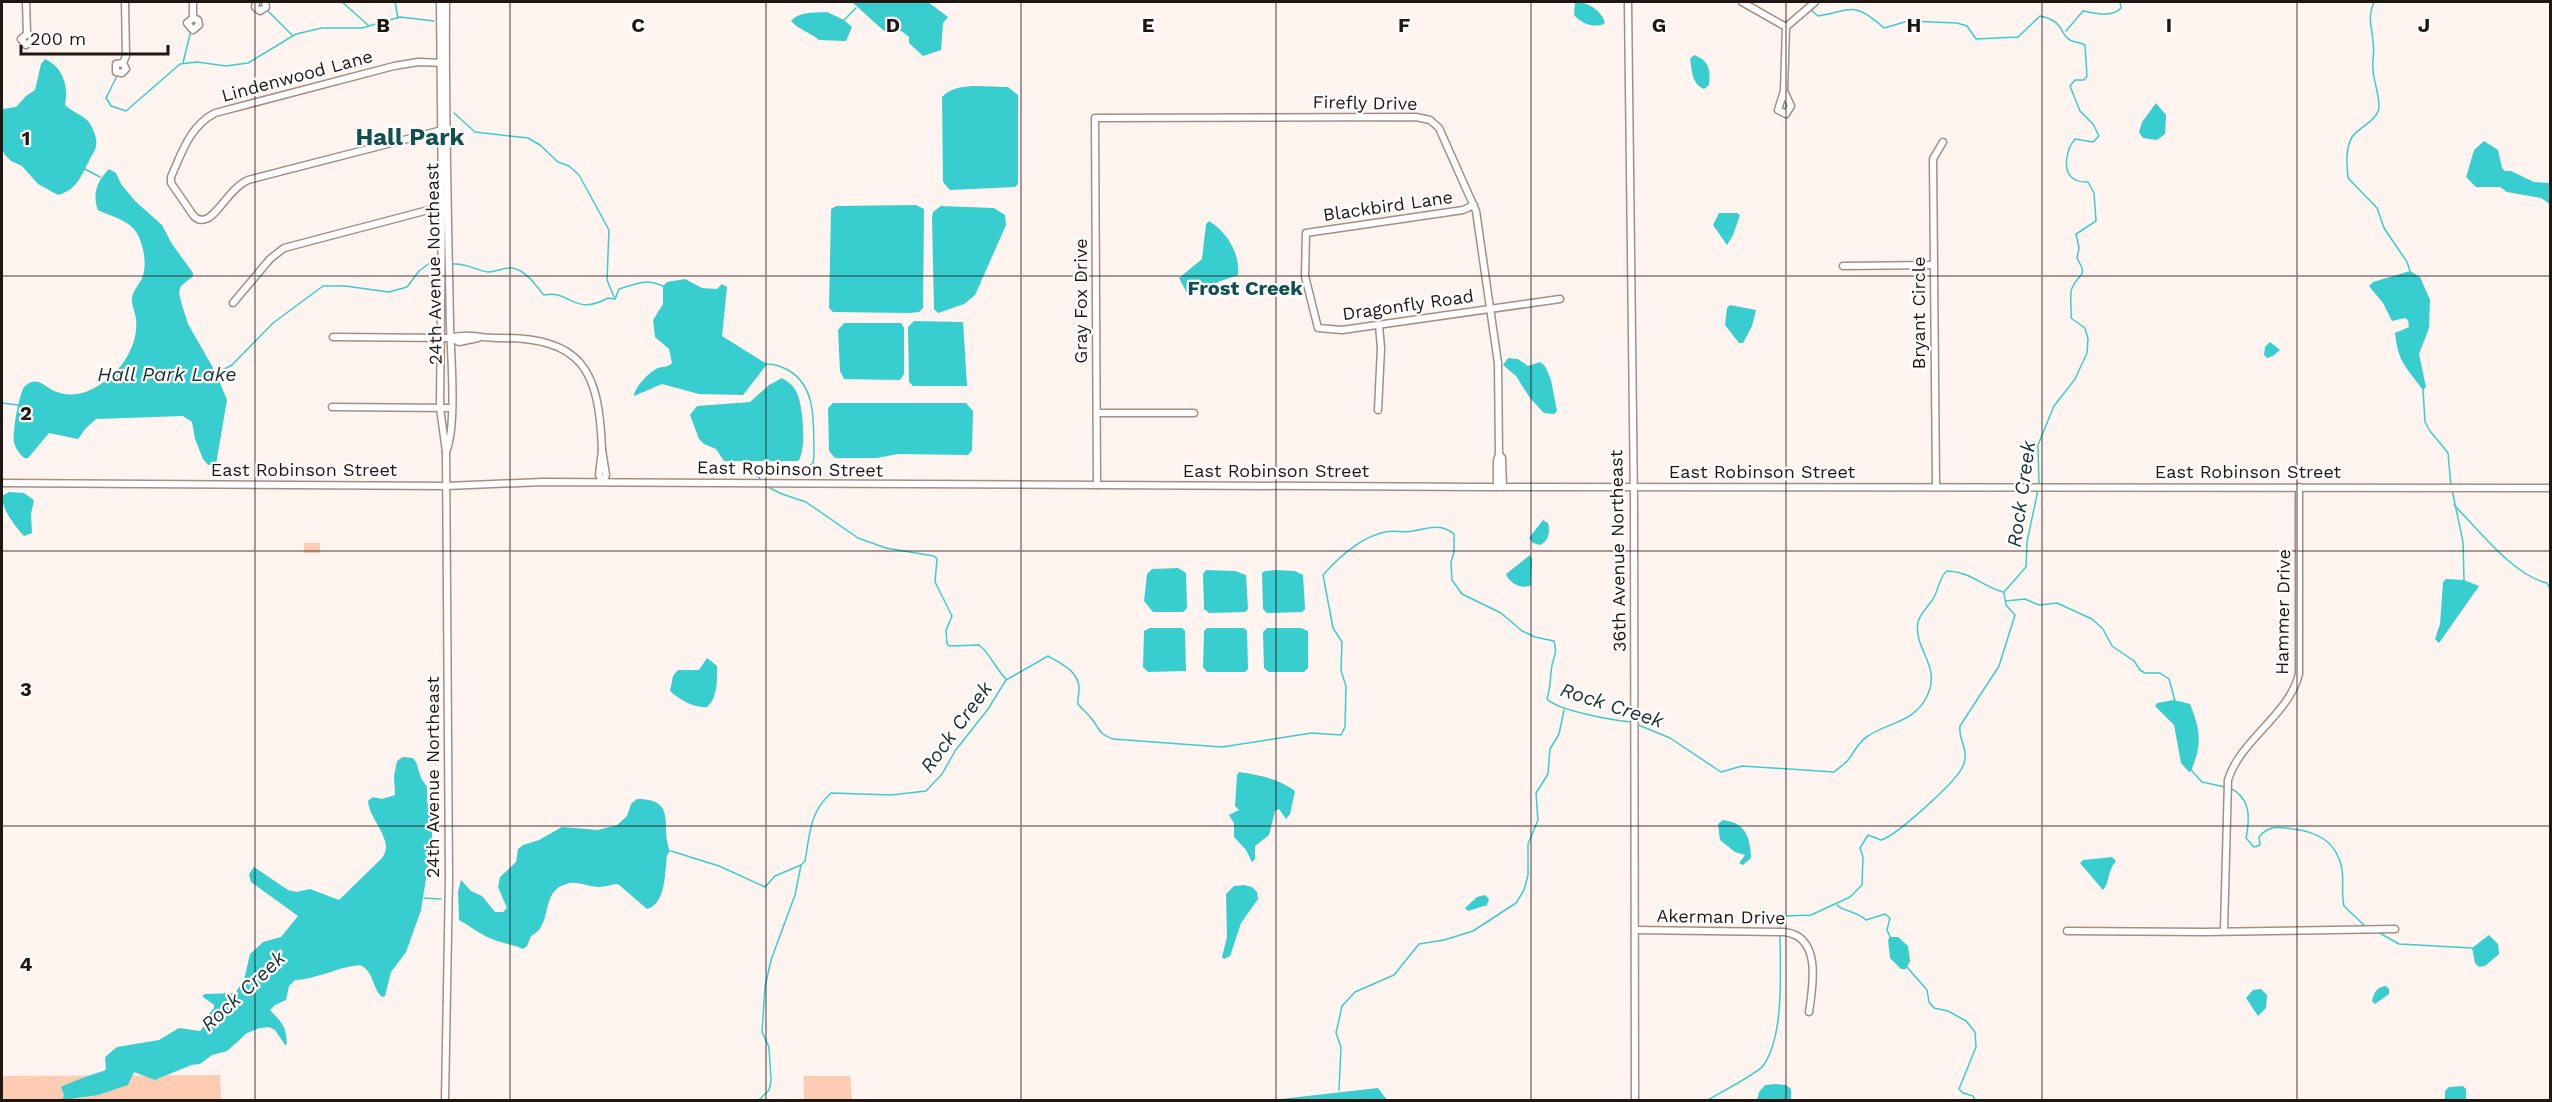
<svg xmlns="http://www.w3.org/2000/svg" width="2552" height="1102" viewBox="0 0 2552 1102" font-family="'Work Sans',sans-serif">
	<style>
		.green { fill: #fdccb3 }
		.water { fill: #38ced0 }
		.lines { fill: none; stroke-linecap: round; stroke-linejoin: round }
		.stream { stroke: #38ced0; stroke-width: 1.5 }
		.minor-casing { stroke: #a58e82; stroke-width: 9 }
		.minor { stroke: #fff; stroke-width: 6 }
		.grid { fill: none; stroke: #201713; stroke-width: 1.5; stroke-opacity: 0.55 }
		.labels { text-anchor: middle; stroke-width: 4.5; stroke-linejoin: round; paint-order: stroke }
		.street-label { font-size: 18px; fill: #201713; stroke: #fff }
		.neighbourhood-label { font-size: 20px; font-weight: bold; fill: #114f50; stroke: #fff }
		.water-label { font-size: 20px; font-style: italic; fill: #1a3232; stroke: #fff }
		.district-label { font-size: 24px; font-weight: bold; fill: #114f50; stroke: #fff }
		.grid-label { font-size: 20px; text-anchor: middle; font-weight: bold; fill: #201713; stroke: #fff; stroke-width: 4.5; stroke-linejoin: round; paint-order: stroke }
	</style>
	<rect width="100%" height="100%" fill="#fff4ef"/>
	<!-- green -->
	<g class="green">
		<rect x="304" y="543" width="16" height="10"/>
		<polygon points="220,1075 221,1099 2,1100 2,1076"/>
		<polygon points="804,1076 850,1076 852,1100 804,1100"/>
	</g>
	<!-- water -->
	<g class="water">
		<path d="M852,2H928L948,17L943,23L941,50L923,56L909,43V37C899,28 896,29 884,31Z"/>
		<path d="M1575,2C1587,1 1602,11 1605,23C1595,29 1582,24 1574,15Z"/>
		<path d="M827,12L844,20L852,27L846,41L819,40C810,32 799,30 791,21C800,11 814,13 827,12Z"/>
		<path d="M1694,55C1709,60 1711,71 1709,85L1704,89C1692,84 1692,71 1690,59Z"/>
		<path d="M45,59C63,67 69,87 65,105C72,112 83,115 88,121C92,126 98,139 96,146C95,152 90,157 88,163C80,178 76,190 58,195L38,184L22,166L11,161L5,155L2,150V109L16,107L26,96L35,90L41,64Z"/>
		<path d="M1008,87L1018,95V184L1015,187L950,190L943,182L942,97C956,81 988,87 1008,87Z"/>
		<polygon points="2156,103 2166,115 2165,134 2157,140 2143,138 2139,132 2142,122"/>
		<polygon points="2484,141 2498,150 2502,168 2505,171 2511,171 2534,182 2550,183 2550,204 2541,198 2507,192 2500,187 2476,187 2466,177 2467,174 2474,150"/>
		<path d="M109,169L116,173L121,184L135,201L162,225L172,244L193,273V276L181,286L179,292L181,302L188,324L216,373L227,400L216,464L208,465L203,459L195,439L192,422L183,416L96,419L86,428L78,439L49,433L28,458H24C19,453 16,449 14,443C12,434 19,392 25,386C38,374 46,389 57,392C71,397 84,394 96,387C119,375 139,346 136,320C136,313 131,305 132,298C133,290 140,284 142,278C148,265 143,240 134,229C125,219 110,216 98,210C92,194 97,181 109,169Z"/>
		<polygon points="916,205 924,209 923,308 919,312 909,313 833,312 829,308 831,209 836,206"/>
		<polygon points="941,206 994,208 1005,215 1006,225 975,295 964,304 938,313 934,309 932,217 933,212"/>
		<polygon points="1719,213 1737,213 1740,215 1733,235 1727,245 1713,225"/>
		<path d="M1209,221C1227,232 1240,253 1238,275L1187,293L1179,278L1202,259L1206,224Z"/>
		<path d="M2410,271L2420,277L2430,300L2429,328L2419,354L2426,387L2423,390C2407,368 2398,363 2395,333L2409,327L2408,320L2405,318L2392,321L2383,303L2369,286L2373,282Z"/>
		<path d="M685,279L702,288L717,289L722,284L727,287L722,336L767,364L743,395L699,394L662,384L634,396C634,388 650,371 658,368C664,366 667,368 672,363L669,349L655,337L653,320L663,304V286L667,282Z"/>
		<polygon points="1730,305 1756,310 1752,326 1743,343 1739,343 1725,325 1727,308"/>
		<polygon points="914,321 963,322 967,386 913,386 909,382 908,327"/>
		<polygon points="844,323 901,323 904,328 904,374 900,380 844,379 840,371 838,330"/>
		<polygon points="2270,342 2280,350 2273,356 2267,358 2264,355 2265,347"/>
		<polygon points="1508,358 1518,359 1528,366 1540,362 1545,366 1551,380 1557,411 1554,414 1544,413 1530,398 1516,376 1503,365"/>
		<path d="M782,378C787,381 793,385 796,391C803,402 807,452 798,461H724L716,449L704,444L699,439L690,415L697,406L750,402L769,385Z"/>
		<polygon points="833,403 966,403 973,411 972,450 968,455 898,454 877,458 835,458 829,451 828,408"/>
		<path d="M9,492L24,493L34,500L31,514L32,533L24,536C15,526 2,510 2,496Z"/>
		<path d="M1543,520L1548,523C1550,531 1549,541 1540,545L1533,543L1529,538Z"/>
		<path d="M1530,555L1532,559L1531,585C1522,590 1509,583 1506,574Z"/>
		<polygon points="1178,568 1186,573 1187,608 1183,612 1153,612 1144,601 1147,574 1152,569"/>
		<polygon points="1206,570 1235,571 1246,575 1248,609 1245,612 1209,613 1204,609 1203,574"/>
		<polygon points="1277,570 1295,571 1303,575 1305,609 1302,612 1267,613 1263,609 1262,573 1265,571"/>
		<polygon points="2446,579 2464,580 2479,586 2439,643 2435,639 2440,624 2443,582"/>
		<polygon points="1182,628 1185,631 1186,671 1148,672 1143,667 1144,631 1150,628"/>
		<polygon points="1207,628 1244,628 1247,631 1248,669 1245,672 1207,672 1203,667 1204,631"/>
		<polygon points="1267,628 1301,628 1308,631 1308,668 1304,672 1269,672 1264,668 1263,632"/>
		<path d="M707,658L717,666C717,680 718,698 707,707C694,708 680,700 670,691L673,676L678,670H699Z"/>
		<path d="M2174,700L2190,704C2201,732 2202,744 2191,771L2189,772L2181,763L2174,725L2155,706L2157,703Z"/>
		<path d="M403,757L413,758L416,762L421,778L427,787V802L432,814V840L421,910L406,952L391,972L385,996L382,997C372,988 374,971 360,965C337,967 318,979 295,980L289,986L286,1000L275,1005L270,1010C282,1023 286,1025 287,1044L285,1045L275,1030L269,1027L260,1028L247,1033L227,1051L212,1055L200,1064L191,1065L155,1080L134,1072L128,1085L98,1095L62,1100L64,1095L61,1087C63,1085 101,1071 104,1071L106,1069L105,1057L117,1047L159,1040L179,1028L200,1031L204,1026L206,1017L214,1008V1005L202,996L205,994L235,993L244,980L250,954L263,942L281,937L298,916L251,882L249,874L254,867L288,890L297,892L310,889L339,900L381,859C397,842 369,820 368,801L373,797L382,799L395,795L394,776L397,761Z"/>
		<path d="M1239,772C1260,775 1279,779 1295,791L1290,814L1286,819L1279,809L1275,811L1269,835L1255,846V859L1252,862L1246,850L1234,837V823L1229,815L1239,810L1235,806L1237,775Z"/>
		<path d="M637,799C678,799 660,826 670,851L667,855C665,871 666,904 647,909L618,884C611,884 606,887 599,887C588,887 577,880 566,884C539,892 554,925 531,936L527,946L523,949C515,945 510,945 501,942C485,938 473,928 459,920L458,892L461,880L471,891L482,896L495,912H503L507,908L498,887L500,877L516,862L518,849L523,845L539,840L562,827L598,830L617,825L627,816L631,804Z"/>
		<path d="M1723,820C1746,823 1750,837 1751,858L1743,865L1739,863L1745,855L1735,852L1720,840L1718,824Z"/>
		<path d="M2112,857L2116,861C2107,871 2110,882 2103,890L2080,863L2083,860Z"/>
		<polygon points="1244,885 1252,887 1257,892 1258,899 1241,923 1230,956 1224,959 1222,957 1227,937 1226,894 1234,886"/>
		<polygon points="1485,895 1489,899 1487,905 1468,911 1465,908 1477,897"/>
		<polygon points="2489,935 2498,944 2499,954 2485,966 2479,967 2475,963 2472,948"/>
		<polygon points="1890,937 1898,937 1908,946 1910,961 1906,969 1901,969 1890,958 1888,940"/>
		<path d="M2386,986L2389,989V994L2375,1004L2372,1001C2374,992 2377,987 2386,986Z"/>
		<polygon points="2261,989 2267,995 2266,1008 2258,1016 2246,998 2253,990"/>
		<polygon points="1776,1084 1786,1085 1791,1089 1791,1100 1757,1100 1759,1092 1765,1085"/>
		<polygon points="2463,1086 2466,1089 2466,1100 2445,1099 2445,1091 2449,1087"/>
		<polygon points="1378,1088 1387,1100 1272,1100"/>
	</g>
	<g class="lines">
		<!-- stream -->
		<g class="stream">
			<polyline points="342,2 368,25"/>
			<polyline points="395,2 398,18"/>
			<path d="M2374,2C2367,18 2372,26 2373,42C2375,51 2372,60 2373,70C2374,82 2379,94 2379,106C2379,120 2359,127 2352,137C2345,149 2347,165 2348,178L2377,208L2384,228L2407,262L2410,271"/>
			<polyline points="266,9 292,35"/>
			<path d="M1810,9L1818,16C1853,10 1854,1 1884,28L1908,21L1957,23L1967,26L1976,39L2018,37L2040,16C2066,21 2059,36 2072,41C2077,43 2080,42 2085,45L2087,76L2084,80H2075L2070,86L2080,111L2093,124L2099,136L2093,142L2075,139C2067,148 2061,171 2074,179C2078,182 2083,182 2088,182L2094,193L2096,221L2076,234L2079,248L2077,258C2089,279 2079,271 2072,288C2069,295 2072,310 2071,318L2085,328L2088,339L2087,353L2075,379L2054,406L2038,445L2039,485"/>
			<polyline points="844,20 856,8"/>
			<path d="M2066,31L2083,11C2095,13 2112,18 2121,8L2120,2"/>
			<polyline points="183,63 191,30"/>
			<polyline points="118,74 106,98 111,106 126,111 180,64 197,62 226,66 248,63 296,34 322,28 362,28 400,17 434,21"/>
			<polyline points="454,113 475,132 528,138 540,145 558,162 569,166 579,175 609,230 607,280 614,297"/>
			<polyline points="83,168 100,177"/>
			<path d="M453,264C469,263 479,272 489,272C496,272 504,267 512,268C526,270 536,286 544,295C570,289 573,317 608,298L615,299L619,289C638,283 646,278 665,287"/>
			<polyline points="215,374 232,365 273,323 323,286 345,286 389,292 407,287 419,271 431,262 436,264"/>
			<polyline points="2423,390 2425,422 2430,431 2448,453 2451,486"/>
			<polyline points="2,403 18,405"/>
			<path d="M761,480L754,472L758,468L804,470L813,463L814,456C813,426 818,387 788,370C780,366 775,364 766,364"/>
			<path d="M766,486L782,494L806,502L858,538L886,548L934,556L937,559L935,582L952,616L946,630L947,644L949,646L979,645C990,653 995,668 1006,679"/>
			<polyline points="2452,490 2463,542 2464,580"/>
			<path d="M2454,505C2479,530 2513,575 2547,583L2550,589"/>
			<polyline points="2004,592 2026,567 2027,542 2038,490"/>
			<polyline points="2006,601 2025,599 2039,605 2057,603 2092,619 2103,629 2112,646 2134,661 2140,670 2145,673 2160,673 2169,679 2175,701"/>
			<path d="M1636,724L1670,738L1721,772L1742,766L1834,772C1838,768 1844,765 1848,760C1855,751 1858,742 1868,736C1889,722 1915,722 1927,696C1942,666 1913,649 1918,622C1921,611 1931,605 1935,595C1939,587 1940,576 1947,571C1970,571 1983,587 2003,592"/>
			<polyline points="2191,770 2202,782 2225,787"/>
			<path d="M2230,788C2251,798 2250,818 2246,838L2254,847L2260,845L2259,837C2269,825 2279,827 2293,829C2318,832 2337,842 2342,869C2344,881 2341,894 2344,906L2365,926"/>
			<polyline points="671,851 719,866 765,887 775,876 801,865"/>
			<polyline points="424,898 441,899"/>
			<path d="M1837,905C1843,912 1855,910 1866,920L1885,914L1890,918L1887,930L1891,939"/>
			<path d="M1780,928L1781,921L1786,916L1811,915L1850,897L1862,885L1863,857L1860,848L1868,835L1881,840C1896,836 1957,781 1963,766C1970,750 1958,741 1960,726L1999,666L2015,615L2006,605L2004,593"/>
			<polyline points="2378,932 2399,944 2472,948"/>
			<polyline points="1906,966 1927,990 1929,1002 1934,1008 1948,1011 1966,1021 1975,1032 1976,1047 1959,1089 1963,1093 1973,1096 1975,1100"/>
			<polyline points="1339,1090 1341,1047 1336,1033 1342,1006 1355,992 1394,975 1419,944 1444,940 1473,931 1516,903 1524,890 1528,875 1528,844 1538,820 1536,793 1548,774 1550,749 1559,734 1564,710"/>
			<path d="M759,1100L769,1090L771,1081L769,1047L762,1032L765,987L771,960L795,895L801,865L805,861C810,834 809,813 831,793L891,795L926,791L942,774L955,751L988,709L1006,680L1048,656C1060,663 1080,671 1079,690C1079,695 1077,699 1078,704C1082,709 1088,714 1092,719C1100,730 1098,733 1113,739L1222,747L1312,733L1341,735L1345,727L1346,686L1341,671L1342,642L1333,628L1323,575C1339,557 1361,537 1385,532C1394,530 1404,533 1413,531C1428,528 1441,523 1454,534V552L1451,562L1452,580L1462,594L1501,613L1522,631L1535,637L1554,641C1557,654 1555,653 1552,665C1550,677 1551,685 1547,699C1559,711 1612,720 1631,722"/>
			<path d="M1708,1100C1719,1093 1758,1073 1763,1066C1785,1035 1780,969 1780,933"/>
		</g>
		<!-- minor casing -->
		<g class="minor-casing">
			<g id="minor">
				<polyline points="26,2 27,34 31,36 32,41 26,45 21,39 27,34"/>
				<polyline points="193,2 193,18 198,20 199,25 193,30 187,23 193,18"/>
				<polyline points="256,2 255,7 260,11 266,7 265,2"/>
				<polyline points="440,2 442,208 440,408 446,452 449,878 445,1100"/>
				<polyline points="1628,2 1634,503 1635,1100"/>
				<polyline points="1742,2 1786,27"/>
				<polyline points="123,63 116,64 116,72 122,73 126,69 123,63 126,56 125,2"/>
				<path d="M445,63L418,62L394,66L215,113C190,126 182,152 171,177V183L193,215C196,219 200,221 206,219C218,215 229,189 248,180L446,129"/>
				<polyline points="1784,91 1791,106 1786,114 1778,110 1784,91 1786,27 1815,2"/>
				<polyline points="1474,205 1463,210 1306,233 1305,276 1318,328 1342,330 1560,299"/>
				<polyline points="1843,266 1934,265"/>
				<polyline points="233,303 270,259 284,248 436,208 445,208"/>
				<path d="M333,337L451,338C465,333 481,338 497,338C583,337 599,370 602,450"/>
				<polyline points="451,338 459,342 478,338"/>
				<polyline points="332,407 451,408"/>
				<polyline points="1378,410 1381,348 1379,325"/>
				<polyline points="1097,413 1194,413"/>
				<polygon points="602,450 606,475 603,482 599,475"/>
				<path d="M446,452C457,426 451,356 450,325C448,217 445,109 446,2"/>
				<polyline points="2,483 446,486 543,482 1482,487 2550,488"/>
				<polyline points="1097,485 1095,118 1416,117 1430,120 1439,128 1476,211 1498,363 1499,454 1502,458 1503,487"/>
				<polyline points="1936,486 1933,159 1943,142"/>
				<polyline points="1497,487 1497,461 1499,454"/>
				<path d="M1635,930L1784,932C1822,936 1813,985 1809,1012"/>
				<path d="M2224,930L2228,780C2240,740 2289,715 2299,674V487"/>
				<polyline points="2067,931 2205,932 2395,929"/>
			</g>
		</g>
		<!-- minor -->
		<use href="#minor" class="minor"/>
	</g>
	<!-- grid -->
	<path class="grid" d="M255,2V1100M510,2V1100M766,2V1100M1021,2V1100M1276,2V1100M1531,2V1100M1786,2V1100M2042,2V1100M2297,2V1100M2,276H2550M2,551H2550M2,826H2550"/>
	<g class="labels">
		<!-- street labels -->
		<g class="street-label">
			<text transform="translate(297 76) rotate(-15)" y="6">Lindenwood Lane</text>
			<text transform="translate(1365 103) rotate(1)" y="6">Firefly Drive</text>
			<text transform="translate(1388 206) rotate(-8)" y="6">Blackbird Lane</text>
			<text transform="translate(434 264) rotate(-91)" y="6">24th Avenue Northeast</text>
			<text transform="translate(1081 301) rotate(-90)" y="6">Gray Fox Drive</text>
			<text transform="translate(1408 305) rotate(-8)" y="6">Dragonfly Road</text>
			<text transform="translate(1919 313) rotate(-90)" y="6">Bryant Circle</text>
			<text transform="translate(790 469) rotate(1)" y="6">East Robinson Street</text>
			<text x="304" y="476">East Robinson Street</text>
			<text x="1276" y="477">East Robinson Street</text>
			<text x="1762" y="478">East Robinson Street</text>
			<text x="2248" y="478">East Robinson Street</text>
			<text transform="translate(1618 551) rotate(-91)" y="6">36th Avenue Northeast</text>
			<text transform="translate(2283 612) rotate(-89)" y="6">Hammer Drive</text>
			<text transform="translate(433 777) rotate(-90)" y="6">24th Avenue Northeast</text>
			<text transform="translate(1721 917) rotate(1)" y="6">Akerman Drive</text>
		</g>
		<!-- neighbourhood labels -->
		<g class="neighbourhood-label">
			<text x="1245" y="295">Frost Creek</text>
		</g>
		<!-- water labels -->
		<g class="water-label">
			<text x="167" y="381">Hall Park Lake</text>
			<text transform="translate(2021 494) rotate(-82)" y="7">Rock Creek</text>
			<text transform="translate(1612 705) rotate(18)" y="7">Rock Creek</text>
			<text transform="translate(956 727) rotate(-54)" y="7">Rock Creek</text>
			<text transform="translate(243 991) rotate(-43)" y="7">Rock Creek</text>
		</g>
		<!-- district labels -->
		<g class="district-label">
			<text x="410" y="145">Hall Park</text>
		</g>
	</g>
	<g class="grid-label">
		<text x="383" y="32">B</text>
		<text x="638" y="32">C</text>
		<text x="893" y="32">D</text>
		<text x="1148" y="32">E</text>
		<text x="1404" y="32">F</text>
		<text x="1659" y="32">G</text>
		<text x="1914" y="32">H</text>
		<text x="2169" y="32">I</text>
		<text x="2424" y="32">J</text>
		<text x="26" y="145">1</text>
		<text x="26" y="420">2</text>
		<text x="26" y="696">3</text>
		<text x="26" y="971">4</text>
	</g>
	<!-- border -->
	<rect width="2552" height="1102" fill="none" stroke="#201713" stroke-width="6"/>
	<!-- scale -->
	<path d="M21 45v9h147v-9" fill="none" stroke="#201713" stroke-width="3"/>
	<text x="30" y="45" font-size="18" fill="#201713" stroke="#ffffff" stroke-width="4.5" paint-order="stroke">200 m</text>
</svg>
